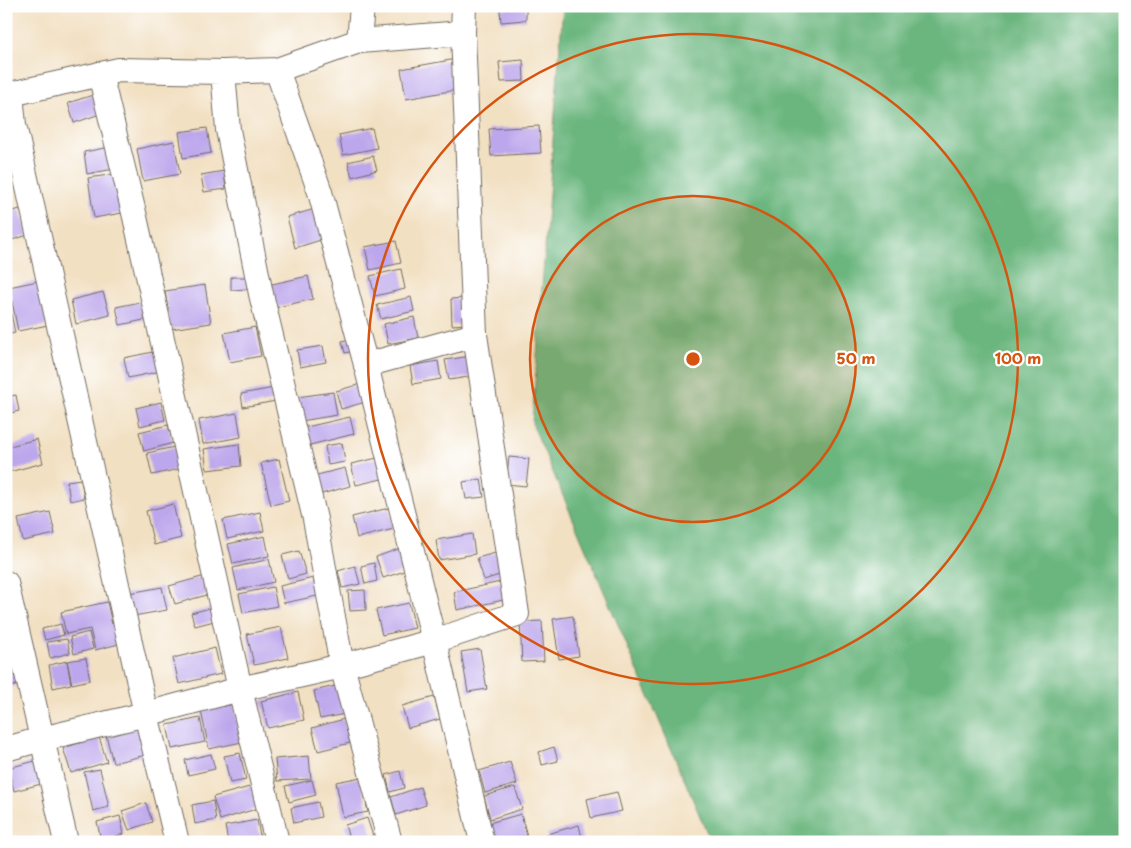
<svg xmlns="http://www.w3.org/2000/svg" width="1131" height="848" viewBox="0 0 1131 848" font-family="'Playpen Sans',sans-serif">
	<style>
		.forest { fill: #6bb67e; stroke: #4b7054 }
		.building { fill: #bda7ec }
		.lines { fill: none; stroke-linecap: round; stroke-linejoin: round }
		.minor-casing { stroke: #716a60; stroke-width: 26 }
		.minor { stroke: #fff; stroke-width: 24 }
		.ring { fill: none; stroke: #d5540f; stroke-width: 2.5 }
		.centre { fill: #d5540f; stroke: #fff; stroke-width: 2.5 }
		.ring-label { font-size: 15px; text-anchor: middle; font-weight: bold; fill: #d5540f; stroke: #fff; stroke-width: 4.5; stroke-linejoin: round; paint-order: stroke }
	</style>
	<rect width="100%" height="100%" fill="#fff"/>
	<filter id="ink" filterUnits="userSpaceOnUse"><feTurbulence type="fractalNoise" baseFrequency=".02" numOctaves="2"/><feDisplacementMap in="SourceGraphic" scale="10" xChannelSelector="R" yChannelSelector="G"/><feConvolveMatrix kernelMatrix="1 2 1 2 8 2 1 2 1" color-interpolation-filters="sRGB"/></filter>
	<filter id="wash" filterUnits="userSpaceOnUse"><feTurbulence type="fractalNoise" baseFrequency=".0096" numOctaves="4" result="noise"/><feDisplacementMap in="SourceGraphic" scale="20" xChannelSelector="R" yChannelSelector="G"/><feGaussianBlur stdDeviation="1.12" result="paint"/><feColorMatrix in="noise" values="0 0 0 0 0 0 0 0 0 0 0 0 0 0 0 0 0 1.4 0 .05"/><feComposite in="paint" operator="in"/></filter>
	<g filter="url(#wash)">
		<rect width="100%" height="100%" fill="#f2e0c2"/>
		<!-- forest -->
		<polygon class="forest" points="563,6 1125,6 1125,842 711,842 532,423"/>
		<g id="blocks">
			<!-- building -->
			<g class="building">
				<polygon points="526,8 526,20 501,22 500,9"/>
				<polygon points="456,59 461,89 406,99 401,69"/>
				<polygon points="523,60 524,81 501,82 499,62"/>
				<polygon points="96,94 103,113 74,123 68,103"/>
				<polygon points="539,126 541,153 491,156 489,129"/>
				<polygon points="207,128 211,153 183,158 179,132"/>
				<polygon points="372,128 377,148 343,155 339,135"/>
				<polygon points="174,141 180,174 143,181 137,149"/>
				<polygon points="110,147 114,169 87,174 84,152"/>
				<polygon points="373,156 377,170 352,177 348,162"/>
				<polygon points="224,171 226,189 204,192 201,175"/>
				<polygon points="116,174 122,213 94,218 88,178"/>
				<polygon points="20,209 28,235 12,240 6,222 6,213"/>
				<polygon points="315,209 324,239 295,248 287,217"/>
				<polygon points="396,241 401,263 370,270 365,247"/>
				<polygon points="401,269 405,289 375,296 370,276"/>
				<polygon points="308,276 313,299 274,308 268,285"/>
				<polygon points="231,277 247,277 247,289 231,290"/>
				<polygon points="38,281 48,325 18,331 9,287"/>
				<polygon points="205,285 211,323 171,329 165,291"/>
				<polygon points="103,292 110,315 76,324 71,300"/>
				<polygon points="6,293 7,293 15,333 6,335"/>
				<polygon points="411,297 414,311 381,319 377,305"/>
				<polygon points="465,298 467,324 452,325 451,299"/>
				<polygon points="150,300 153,318 120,325 116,307"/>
				<polygon points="414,317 418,338 388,344 384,324"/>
				<polygon points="255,327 261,356 230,362 224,333"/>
				<polygon points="354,338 357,350 345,353 342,341"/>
				<polygon points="323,346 326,362 300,367 297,350"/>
				<polygon points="162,350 166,370 128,378 124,358"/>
				<polygon points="471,356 475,376 449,380 445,360"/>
				<polygon points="438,361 441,379 413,384 410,366"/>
				<polygon points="364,383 369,401 341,409 336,391"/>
				<polygon points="274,388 276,401 243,407 241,394"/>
				<polygon points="333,392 337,415 301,421 297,397"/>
				<polygon points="16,395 19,411 6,414 6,397"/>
				<polygon points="161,402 165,420 140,426 136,408"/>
				<polygon points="237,413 241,437 203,444 199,420"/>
				<polygon points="350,417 354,434 306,446 302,428"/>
				<polygon points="168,425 173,443 144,451 139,432"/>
				<polygon points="37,439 43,463 9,472 6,460 6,447"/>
				<polygon points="342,443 345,462 328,465 325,446"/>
				<polygon points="239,444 241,466 207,470 204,449"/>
				<polygon points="179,446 184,468 152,475 147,453"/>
				<polygon points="382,457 386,478 356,485 351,464"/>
				<polygon points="509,457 529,459 526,486 506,484"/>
				<polygon points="279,459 289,501 271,505 261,463"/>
				<polygon points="345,468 350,486 318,495 313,476"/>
				<polygon points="81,479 84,498 70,501 67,481"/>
				<polygon points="481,479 484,497 466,499 463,482"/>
				<polygon points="173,504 181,538 154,545 146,511"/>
				<polygon points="389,508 394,529 357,538 352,517"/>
				<polygon points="50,512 55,534 23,541 18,519"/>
				<polygon points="260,512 264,531 227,539 223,520"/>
				<polygon points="472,534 475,554 439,560 436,540"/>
				<polygon points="265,536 269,556 233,564 228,544"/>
				<polygon points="401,548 408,570 383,578 376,557"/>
				<polygon points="299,551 306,574 288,579 282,555"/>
				<polygon points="499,552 505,573 484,580 477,558"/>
				<polygon points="269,559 274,582 238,590 233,568"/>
				<polygon points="374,563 377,581 365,584 361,566"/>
				<polygon points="355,566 360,584 342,588 338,571"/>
				<polygon points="205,576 210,594 175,604 169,586"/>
				<polygon points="313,578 317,596 284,603 280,586"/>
				<polygon points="505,581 508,599 457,610 454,592"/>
				<polygon points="162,587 167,610 128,617 124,594"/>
				<polygon points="273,587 277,606 243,613 239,594"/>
				<polygon points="365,590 366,610 350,611 348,591"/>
				<polygon points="107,602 112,624 114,623 119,644 95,650 90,629 66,634 61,612"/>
				<polygon points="409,603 415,628 382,635 376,610"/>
				<polygon points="210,608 214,621 195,626 191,613"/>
				<polygon points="573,616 579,656 559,659 553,619"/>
				<polygon points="542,621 544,661 522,662 520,622"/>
				<polygon points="61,624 64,635 45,640 42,629"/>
				<polygon points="281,627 288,658 254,665 247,634"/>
				<polygon points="89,632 93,649 74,654 70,637"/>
				<polygon points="67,639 70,653 50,658 47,642"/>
				<polygon points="16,646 25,683 6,688 6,649"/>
				<polygon points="215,648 221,674 179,684 173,658"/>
				<polygon points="480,649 487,689 468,692 461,652"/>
				<polygon points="86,658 90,680 72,684 67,661"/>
				<polygon points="67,661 71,684 53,688 49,665"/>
				<polygon points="339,685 345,714 320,719 314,691"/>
				<polygon points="298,692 304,720 268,728 261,701"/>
				<polygon points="434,697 440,719 408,728 402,706"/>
				<polygon points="234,704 242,742 209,749 201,711"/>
				<polygon points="200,718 205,742 172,749 167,725"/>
				<polygon points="344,719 350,743 318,751 312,728"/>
				<polygon points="139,727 146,755 113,763 106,735"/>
				<polygon points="99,737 107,762 71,773 63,748"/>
				<polygon points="554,747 558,761 542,765 539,752"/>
				<polygon points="240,753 246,780 230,783 224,756"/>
				<polygon points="211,754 215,769 188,775 185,760"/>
				<polygon points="309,756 311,779 277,781 275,759"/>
				<polygon points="39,760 45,783 14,791 8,768"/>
				<polygon points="510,762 517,784 485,793 479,771"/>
				<polygon points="100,769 109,807 93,811 84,772"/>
				<polygon points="400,771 404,788 390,792 386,775"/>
				<polygon points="361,777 368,812 343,817 336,782"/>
				<polygon points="312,780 316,795 289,802 285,786"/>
				<polygon points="253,786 259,808 220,820 213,797"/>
				<polygon points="420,787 426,805 396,815 391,797"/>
				<polygon points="515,787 522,809 490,819 484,796"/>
				<polygon points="617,792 622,811 591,818 587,799"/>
				<polygon points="213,801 216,820 195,824 192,805"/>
				<polygon points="318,802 321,817 294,823 291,808"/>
				<polygon points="146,803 152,822 129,830 122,811"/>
				<polygon points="521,814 527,836 507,842 495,842 489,823"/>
				<polygon points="120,816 124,834 101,840 97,822"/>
				<polygon points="367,818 373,836 357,842 350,842 345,825"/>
				<polygon points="257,820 261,841 228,842 225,826"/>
				<polygon points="579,825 583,842 549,842 547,834"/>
			</g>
		</g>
	</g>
	<g filter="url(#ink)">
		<use href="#blocks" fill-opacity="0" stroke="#716a60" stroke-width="1"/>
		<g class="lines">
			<!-- minor casing -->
			<g class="minor-casing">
				<g id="minor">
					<polyline points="359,41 362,6"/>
					<polyline points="277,70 320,192 366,365 434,641 482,842"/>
					<polyline points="223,72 277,70 359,41 463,33"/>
					<polyline points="100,74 135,217 240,689 277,842"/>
					<polyline points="11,94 14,125 146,714 177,842"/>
					<polyline points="6,95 119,70 223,72 228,130 261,294 315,519 342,666 390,842"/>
					<polyline points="366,365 475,335"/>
					<polyline points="6,583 66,842"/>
					<polyline points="6,749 42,739 146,714 240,689 342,666 434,641 517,614 475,335 463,33 464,6"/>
				</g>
			</g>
			<!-- minor -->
			<use href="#minor" class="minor"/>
		</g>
	</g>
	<!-- distance rings -->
	<circle cx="693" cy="359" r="163" fill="#d5540f" fill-opacity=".12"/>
	<g class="ring">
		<circle cx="693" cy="359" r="163"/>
		<circle cx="693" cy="359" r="325"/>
	</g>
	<circle cx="693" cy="359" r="8" class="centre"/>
	<g class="ring-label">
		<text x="856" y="364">50 m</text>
		<text x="1018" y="364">100 m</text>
	</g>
	<!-- margin -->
	<rect width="1131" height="848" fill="none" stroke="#fff" stroke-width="25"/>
</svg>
